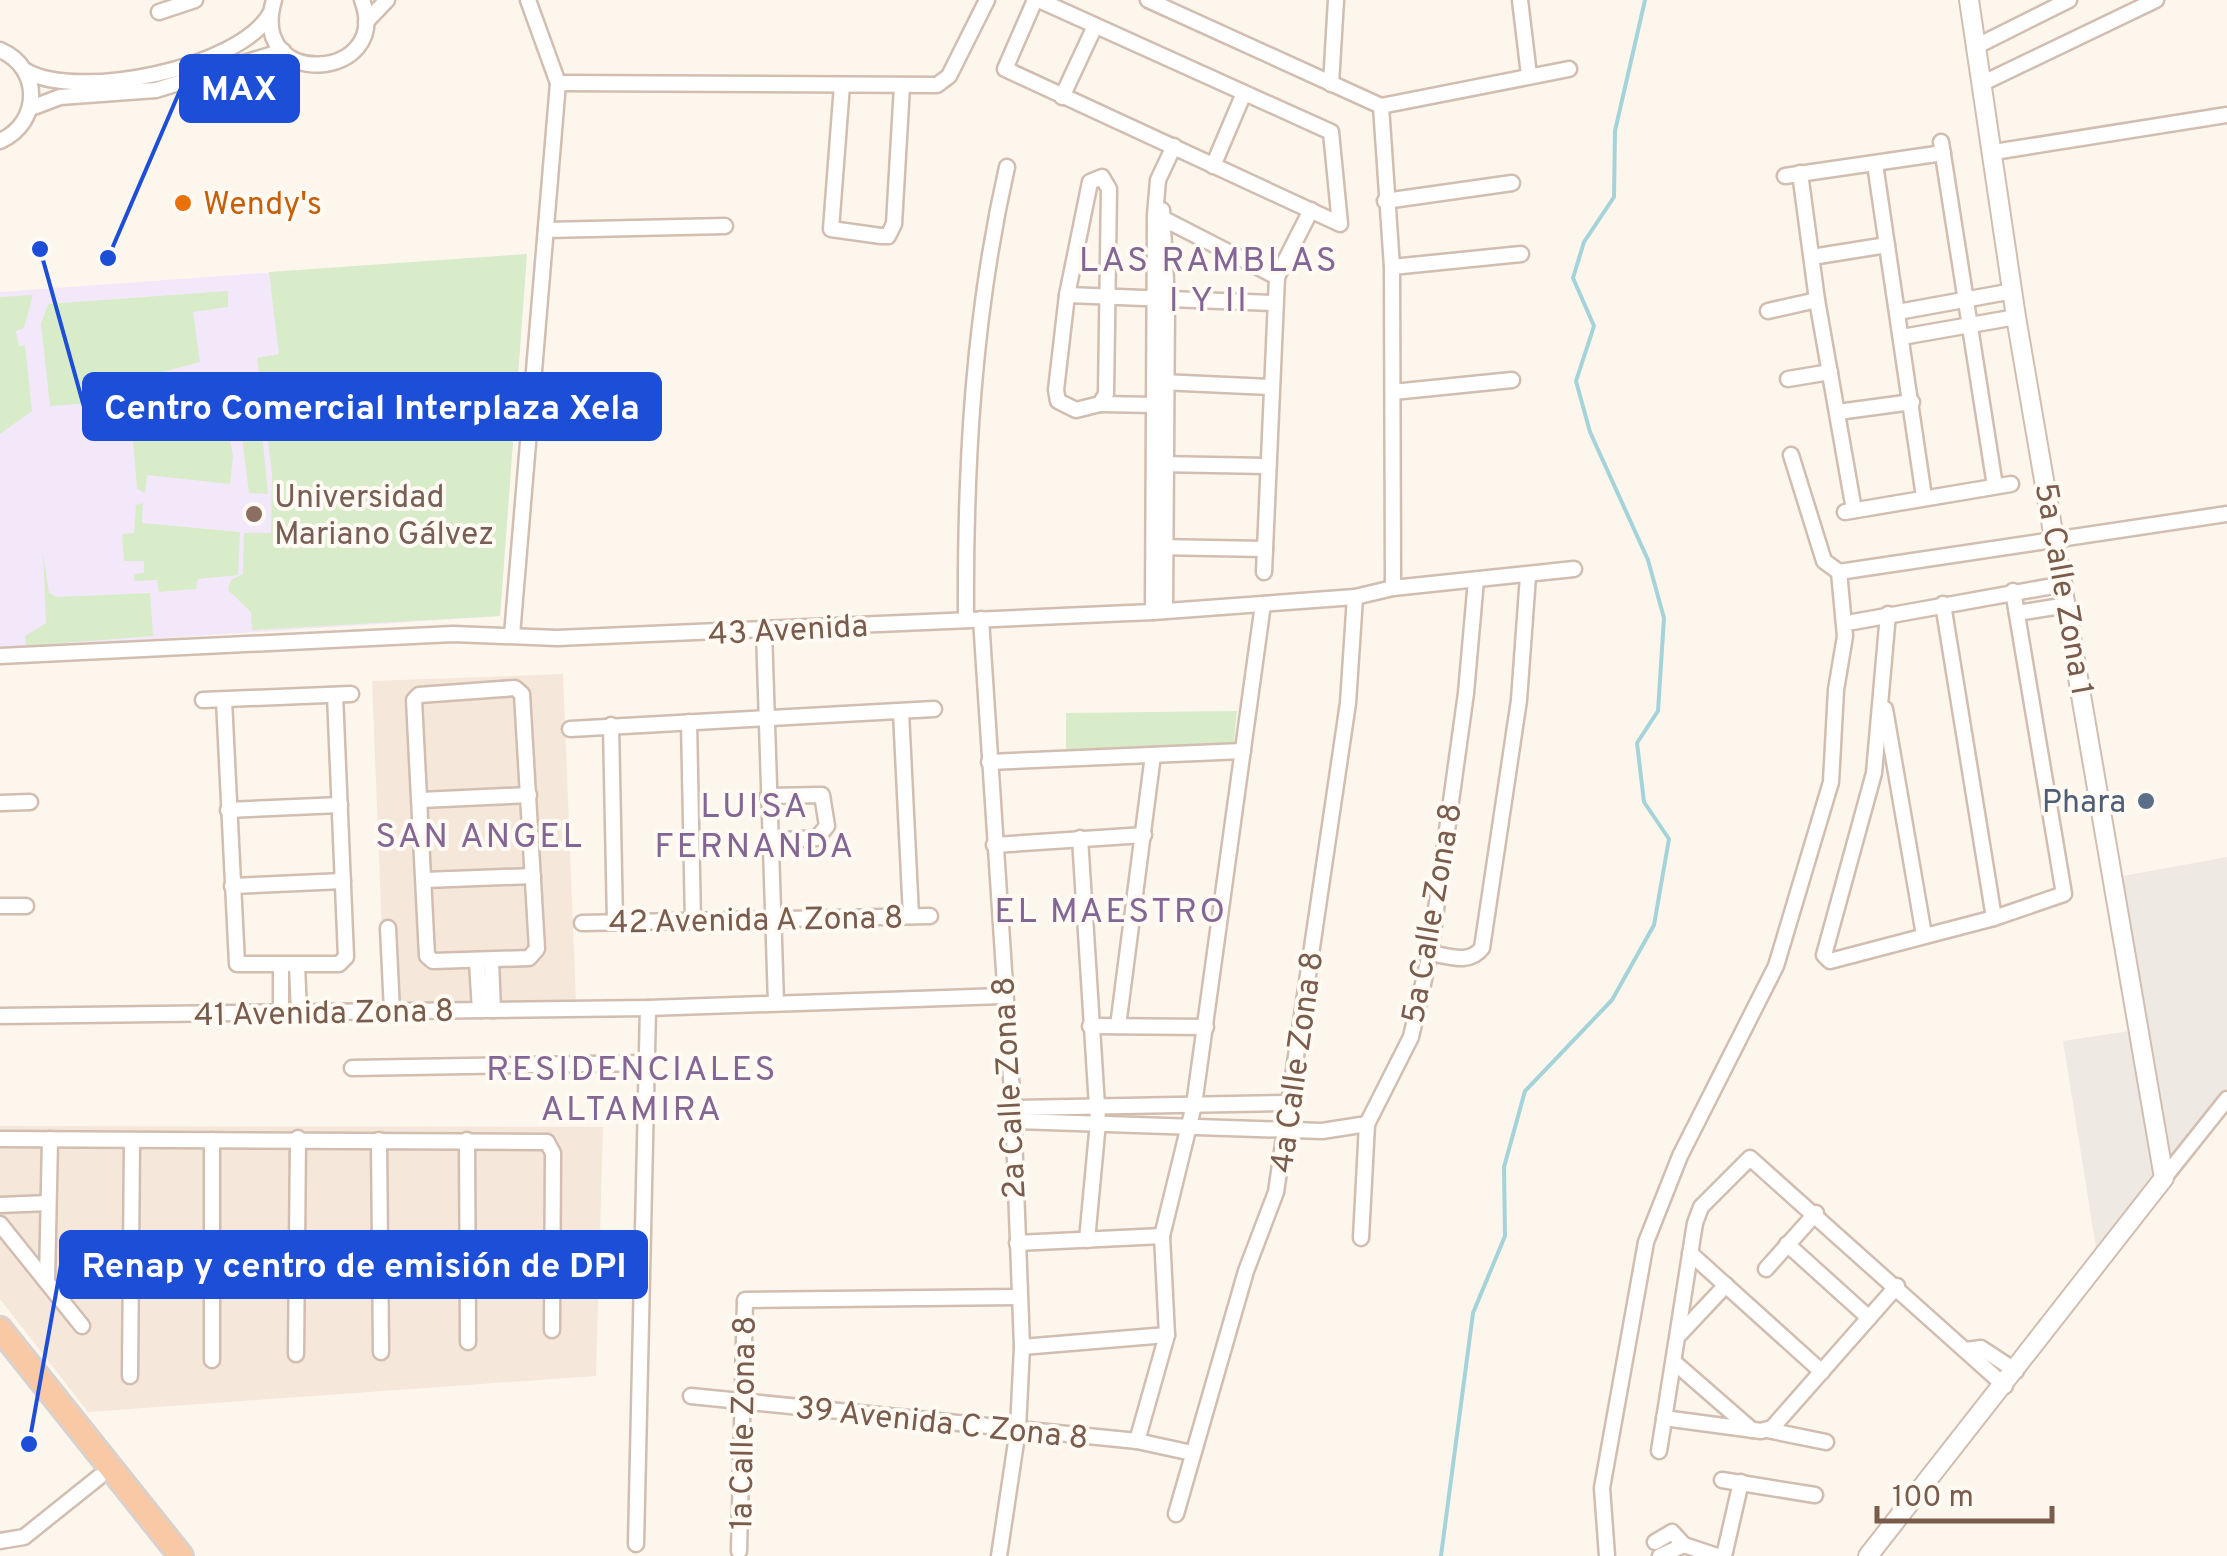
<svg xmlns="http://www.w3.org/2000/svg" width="2227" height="1556" viewBox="0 0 2227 1556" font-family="Overpass,sans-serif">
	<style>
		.residential { fill: #f5e8da }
		.industrial { fill: #efe9e4 }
		.education { fill: #f3e8fa }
		.green { fill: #d8ecc9 }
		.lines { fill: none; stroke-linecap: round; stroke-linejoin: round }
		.stream { stroke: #a5d3da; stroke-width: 4 }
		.minor-casing { stroke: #d1beb0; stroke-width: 19 }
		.tertiary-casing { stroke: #d1beb0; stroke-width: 22 }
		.trunk-casing { stroke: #dad1cd; stroke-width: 28 }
		.minor { stroke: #fff; stroke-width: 14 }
		.tertiary { stroke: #fff; stroke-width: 18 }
		.trunk { stroke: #f9c8a4; stroke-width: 22 }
		.food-dot { fill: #e8710a; stroke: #fffaf3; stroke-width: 4 }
		.education-dot { fill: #8d6e63; stroke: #fffaf3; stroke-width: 4 }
		.service-dot { fill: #5c6f8a; stroke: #fffaf3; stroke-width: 4 }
		.labels { text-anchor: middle; stroke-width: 8; stroke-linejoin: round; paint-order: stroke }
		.food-label { font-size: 32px; fill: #c56008; stroke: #fffaf3; text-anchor: start }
		.education-label { font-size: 32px; fill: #785e54; stroke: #fffaf3; text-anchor: start }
		.street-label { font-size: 32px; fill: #7a5c4d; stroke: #fffaf3 }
		.service-label { font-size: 32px; fill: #4e5e75; stroke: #fffaf3; text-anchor: end }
		.neighbourhood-label { font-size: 35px; letter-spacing: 2.5px; fill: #846695; stroke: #fffaf3 }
		.leader { fill: none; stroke: #1d4ed8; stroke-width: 4 }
		.callout-dot { fill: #1d4ed8; stroke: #fffaf3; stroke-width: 4 }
		.callout { fill: #1d4ed8; stroke: #1d4ed8; stroke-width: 4 }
		.callout-label { font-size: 35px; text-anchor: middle; font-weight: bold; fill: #fff }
	</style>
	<rect width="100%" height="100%" fill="#fdf6ec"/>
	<!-- residential -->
	<g class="residential">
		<polygon points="563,674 576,1002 385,1009 372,681"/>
		<polygon points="0,1126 603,1127 596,1376 88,1412 0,1299"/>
	</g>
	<!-- industrial -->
	<g class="industrial">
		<polygon points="2227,857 2227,1088 2170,1162 2123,876"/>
		<polygon points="2136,1030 2160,1177 2098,1260 2063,1041"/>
	</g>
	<!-- education -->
	<polygon class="education" points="527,254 500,616 0,649 0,292"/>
	<!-- green -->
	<g class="green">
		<polygon points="527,254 500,616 252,630 251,612 228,590 231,580 243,574 244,533 271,533 272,473 257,358 279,354 269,272"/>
		<polygon points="228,291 228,307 193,312 200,362 134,380 138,402 131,404 125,382 105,387 107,402 50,406 41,324 48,304"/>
		<polygon points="33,295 24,328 16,331 19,346 25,345 32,411 0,434 0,297"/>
		<polygon points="258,394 268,494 249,493 237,399"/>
		<polygon points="137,413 143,433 225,416 233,456 230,484 147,475 145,493 137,489 131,416"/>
		<polygon points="143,503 142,523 240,532 238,575 198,579 196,589 159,592 157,580 134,581 134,574 144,573 144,561 124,561 122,534 134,533 136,505"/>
		<polygon points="43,552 49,593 57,597 150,593 153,636 26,646 25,636 46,623"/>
		<polygon points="1237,711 1233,751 1066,759 1066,713"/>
	</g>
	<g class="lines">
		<!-- stream -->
		<polyline class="stream" points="1441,1556 1473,1313 1505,1236 1504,1167 1525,1091 1612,1000 1654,925 1669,839 1644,802 1637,743 1658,711 1664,618 1648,560 1590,432 1576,381 1594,326 1573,278 1584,242 1614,197 1615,131 1645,0"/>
		<!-- minor casing -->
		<g class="minor-casing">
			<g id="minor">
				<path d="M274,0C247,91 393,81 362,0"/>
				<polyline points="1035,0 1005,69 1340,224 1331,132 1039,0"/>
				<polyline points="1148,0 1381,106 1569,69"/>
				<polyline points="1520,0 1529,75"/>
				<polyline points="159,12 195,0"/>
				<polyline points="366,22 387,0"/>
				<polyline points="1977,46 2069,0"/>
				<path d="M0,50C42,68 41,123 0,141"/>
				<path d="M26,71C79,101 239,68 270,14"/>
				<polyline points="558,83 937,85 949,76 987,0"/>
				<polyline points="1983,83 2156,0"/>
				<polyline points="1331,84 1336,0"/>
				<polyline points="842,85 831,229 881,236 888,236 894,224 902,86"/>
				<polyline points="1062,97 1095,26"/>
				<polyline points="1381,106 1392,267 1393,588"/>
				<polyline points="31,108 60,97 156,90 283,51"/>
				<polyline points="1941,142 1995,486"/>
				<polyline points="1994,152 2227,115"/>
				<polyline points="1875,164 1924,497"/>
				<polyline points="1213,166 1244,93"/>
				<polyline points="1800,173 1817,300 1854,510"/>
				<polyline points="1785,176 1943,153"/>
				<polygon points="1102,177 1109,189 1106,394 1100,404 1076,410 1058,401 1056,390 1067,295 1090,182"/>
				<polyline points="1385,201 1512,183"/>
				<polyline points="1162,210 1167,299 1165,611"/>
				<polyline points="1164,219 1277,277"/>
				<polyline points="546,230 725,226"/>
				<polyline points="1812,257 1887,245"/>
				<polyline points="1392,267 1521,254"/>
				<polyline points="1067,295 1274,303"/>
				<polyline points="1768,311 1817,300"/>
				<polyline points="1898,312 2013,291"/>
				<polyline points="1902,337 2016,317"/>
				<polyline points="1788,379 1830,372"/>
				<polyline points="1161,382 1270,387"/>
				<polyline points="1393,392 1512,380"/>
				<polyline points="1100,404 1155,405"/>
				<polyline points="1838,412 1912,402"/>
				<polyline points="1158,464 1267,466"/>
				<polyline points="1845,512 2011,484"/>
				<polyline points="1156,547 1265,549"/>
				<polyline points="1264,572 1277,277 1311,210"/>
				<polyline points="1839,572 2227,514"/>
				<polyline points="1943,604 1994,918"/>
				<polyline points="1153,612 1155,215 1158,180 1174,146"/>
				<polyline points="2017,613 2068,605"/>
				<polyline points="1888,614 1874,773 1824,955 1830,961 1994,918 2064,894 2013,591"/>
				<polyline points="981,619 1013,1108 1022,1347 1018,1429 999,1556"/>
				<path d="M966,620C965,466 973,317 1007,167"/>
				<polyline points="1853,622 2064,584"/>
				<polyline points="764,631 776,1003"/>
				<polyline points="512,635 558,83 528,0"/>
				<polyline points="0,656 453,634 557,638 1153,612 1355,597 1393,588 1574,569"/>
				<polygon points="515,688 522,694 537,949 529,958 433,961 427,956 414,700 419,695"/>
				<polyline points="203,700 351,694"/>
				<polyline points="224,700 237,964 339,964 346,957 335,695"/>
				<polyline points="1885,709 1924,935"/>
				<polyline points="901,712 911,916"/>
				<polyline points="689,722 693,922"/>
				<polyline points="611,725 615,922"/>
				<polyline points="570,729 934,709"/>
				<polyline points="989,762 1243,751"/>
				<polyline points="768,796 822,795 827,826 817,838 769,841"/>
				<polyline points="421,800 529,795"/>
				<polyline points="0,803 30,802"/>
				<polyline points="228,810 340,805"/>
				<polyline points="1080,838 1098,1122 1087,1240"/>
				<polyline points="994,845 1144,835"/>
				<polyline points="425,880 533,876"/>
				<polyline points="232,886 343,881"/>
				<polyline points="0,906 26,906"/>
				<polyline points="582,923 930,916"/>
				<polyline points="388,928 392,1011"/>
				<path d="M1430,953C1449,956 1469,965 1482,948L1519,700L1528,576"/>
				<polyline points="491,961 493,1010"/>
				<polyline points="477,962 480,1010"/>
				<polyline points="281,965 281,1012"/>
				<polyline points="297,965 299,1012"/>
				<polyline points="0,1016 648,1008 1003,996"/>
				<polyline points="1090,1026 1206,1027"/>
				<polyline points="1118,1026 1153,755"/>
				<polyline points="352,1068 648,1063"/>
				<polyline points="1013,1108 1287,1103"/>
				<polyline points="1013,1121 1322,1131 1367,1124"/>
				<polyline points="0,1139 547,1142 553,1153 552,1330"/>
				<polyline points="212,1140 212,1360"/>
				<polyline points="379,1140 381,1352"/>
				<polyline points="467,1140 468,1342"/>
				<polyline points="2164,1178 2227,1099"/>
				<polyline points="0,1205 48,1203"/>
				<polyline points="0,1224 82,1326"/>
				<polyline points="1361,1238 1367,1124 1411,1037 1430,953 1466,693 1476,580"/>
				<polyline points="1017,1243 1162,1236"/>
				<polyline points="1787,1244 1869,1318"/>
				<polyline points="1690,1253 1822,1372"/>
				<polyline points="1766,1269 1816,1213"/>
				<polyline points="47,1281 50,1139"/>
				<polyline points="1679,1335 1726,1285"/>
				<polyline points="1022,1347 1167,1335"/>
				<polyline points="1966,1350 1981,1348 2016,1371"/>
				<polyline points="296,1354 298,1138"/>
				<polyline points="1674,1362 1752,1430"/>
				<polyline points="130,1376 132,1140"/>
				<polyline points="691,1396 1137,1441 1192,1453"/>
				<polyline points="1664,1418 1761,1431 1772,1428 1897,1286"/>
				<polyline points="1767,1430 1826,1442"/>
				<polyline points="1137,1441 1167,1335 1162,1236 1194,1105 1263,604"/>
				<polyline points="1659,1451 1695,1223 1701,1207 1750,1158 2005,1386"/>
				<polyline points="1722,1480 1815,1495"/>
				<polyline points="1176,1514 1246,1271 1276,1192 1348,703 1355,597"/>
				<polyline points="0,1541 24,1537 99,1477"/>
				<polyline points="1655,1542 1672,1532 1684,1545 1717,1556"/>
				<polyline points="636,1544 648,1008"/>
				<polyline points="739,1551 745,1300 1019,1297"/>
				<polyline points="1607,1556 1602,1488 1646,1242 1680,1156 1776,966 1831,782 1836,690 1845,636 1839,572 1824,561 1791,455"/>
				<polyline points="1660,1556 1684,1545"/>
				<polyline points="1724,1556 1741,1482"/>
			</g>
		</g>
		<!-- tertiary casing -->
		<g class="tertiary-casing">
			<polyline id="tertiary" points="1868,1556 2164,1178 2016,317 1969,0"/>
		</g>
		<!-- trunk casing -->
		<g class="trunk-casing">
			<polyline id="trunk" points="0,1329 181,1556"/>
		</g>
		<!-- minor -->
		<use href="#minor" class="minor"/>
		<!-- tertiary -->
		<use href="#tertiary" class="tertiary"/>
		<!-- trunk -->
		<use href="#trunk" class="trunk"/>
	</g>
	<!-- markers -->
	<circle class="food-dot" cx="183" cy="203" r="10"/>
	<circle class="education-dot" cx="254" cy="514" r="10"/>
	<circle class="service-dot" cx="2146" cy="801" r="10"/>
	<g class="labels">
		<!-- food labels -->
		<g class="food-label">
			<text x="203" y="214">Wendy's</text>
		</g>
		<!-- education labels -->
		<g class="education-label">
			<text x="274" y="507">Universidad<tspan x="274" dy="37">Mariano Gálvez</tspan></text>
		</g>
		<!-- street labels -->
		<g class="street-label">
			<text transform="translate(2065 589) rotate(80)" y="11">5a Calle Zona 1</text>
			<text transform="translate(788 629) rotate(-3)" y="11">43 Avenida</text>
			<text transform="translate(1431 913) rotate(-80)" y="11">5a Calle Zona 8</text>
			<text transform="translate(756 919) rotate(-1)" y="11">42 Avenida A Zona 8</text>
			<text transform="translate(324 1012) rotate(-1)" y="11">41 Avenida Zona 8</text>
			<text transform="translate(1296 1062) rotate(-82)" y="11">4a Calle Zona 8</text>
			<text transform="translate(1008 1088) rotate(-93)" y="11">2a Calle Zona 8</text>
			<text transform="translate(942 1422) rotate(6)" y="11">39 Avenida C Zona 8</text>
			<text transform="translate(742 1423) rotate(-89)" y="11">1a Calle Zona 8</text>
		</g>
		<!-- service labels -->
		<g class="service-label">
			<text x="2126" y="812">Phara</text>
		</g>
		<!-- neighbourhood labels -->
		<g class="neighbourhood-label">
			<text x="1209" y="271">LAS RAMBLAS<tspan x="1209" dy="40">I Y II</tspan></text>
			<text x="755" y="817">LUISA<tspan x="755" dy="40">FERNANDA</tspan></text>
			<text x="480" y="847">SAN ANGEL</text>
			<text x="1111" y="922">EL MAESTRO</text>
			<text x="632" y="1080">RESIDENCIALES<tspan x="632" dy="40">ALTAMIRA</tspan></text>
		</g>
	</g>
	<!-- callouts -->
	<path class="leader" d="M108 258L181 88M40 249L84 407M29 1444L61 1265"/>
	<g class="callout-dot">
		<circle cx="108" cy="258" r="10"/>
		<circle cx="40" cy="249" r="10"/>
		<circle cx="29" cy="1444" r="10"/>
	</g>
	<g class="callout">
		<rect x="181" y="56" width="117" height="65" rx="10"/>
		<rect x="84" y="374" width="576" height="65" rx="10"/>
		<rect x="61" y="1232" width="585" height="65" rx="10"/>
	</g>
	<g class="callout-label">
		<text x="239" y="100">MAX</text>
		<text x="372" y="419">Centro Comercial Interplaza Xela</text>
		<text x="354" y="1277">Renap y centro de emisión de DPI</text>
	</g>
	<!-- scale -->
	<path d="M1877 1506v15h175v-15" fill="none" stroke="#7a5c4d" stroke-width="5"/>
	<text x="1892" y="1506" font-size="30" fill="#7a5c4d" stroke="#fffaf3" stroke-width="8" paint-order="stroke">100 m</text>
</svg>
